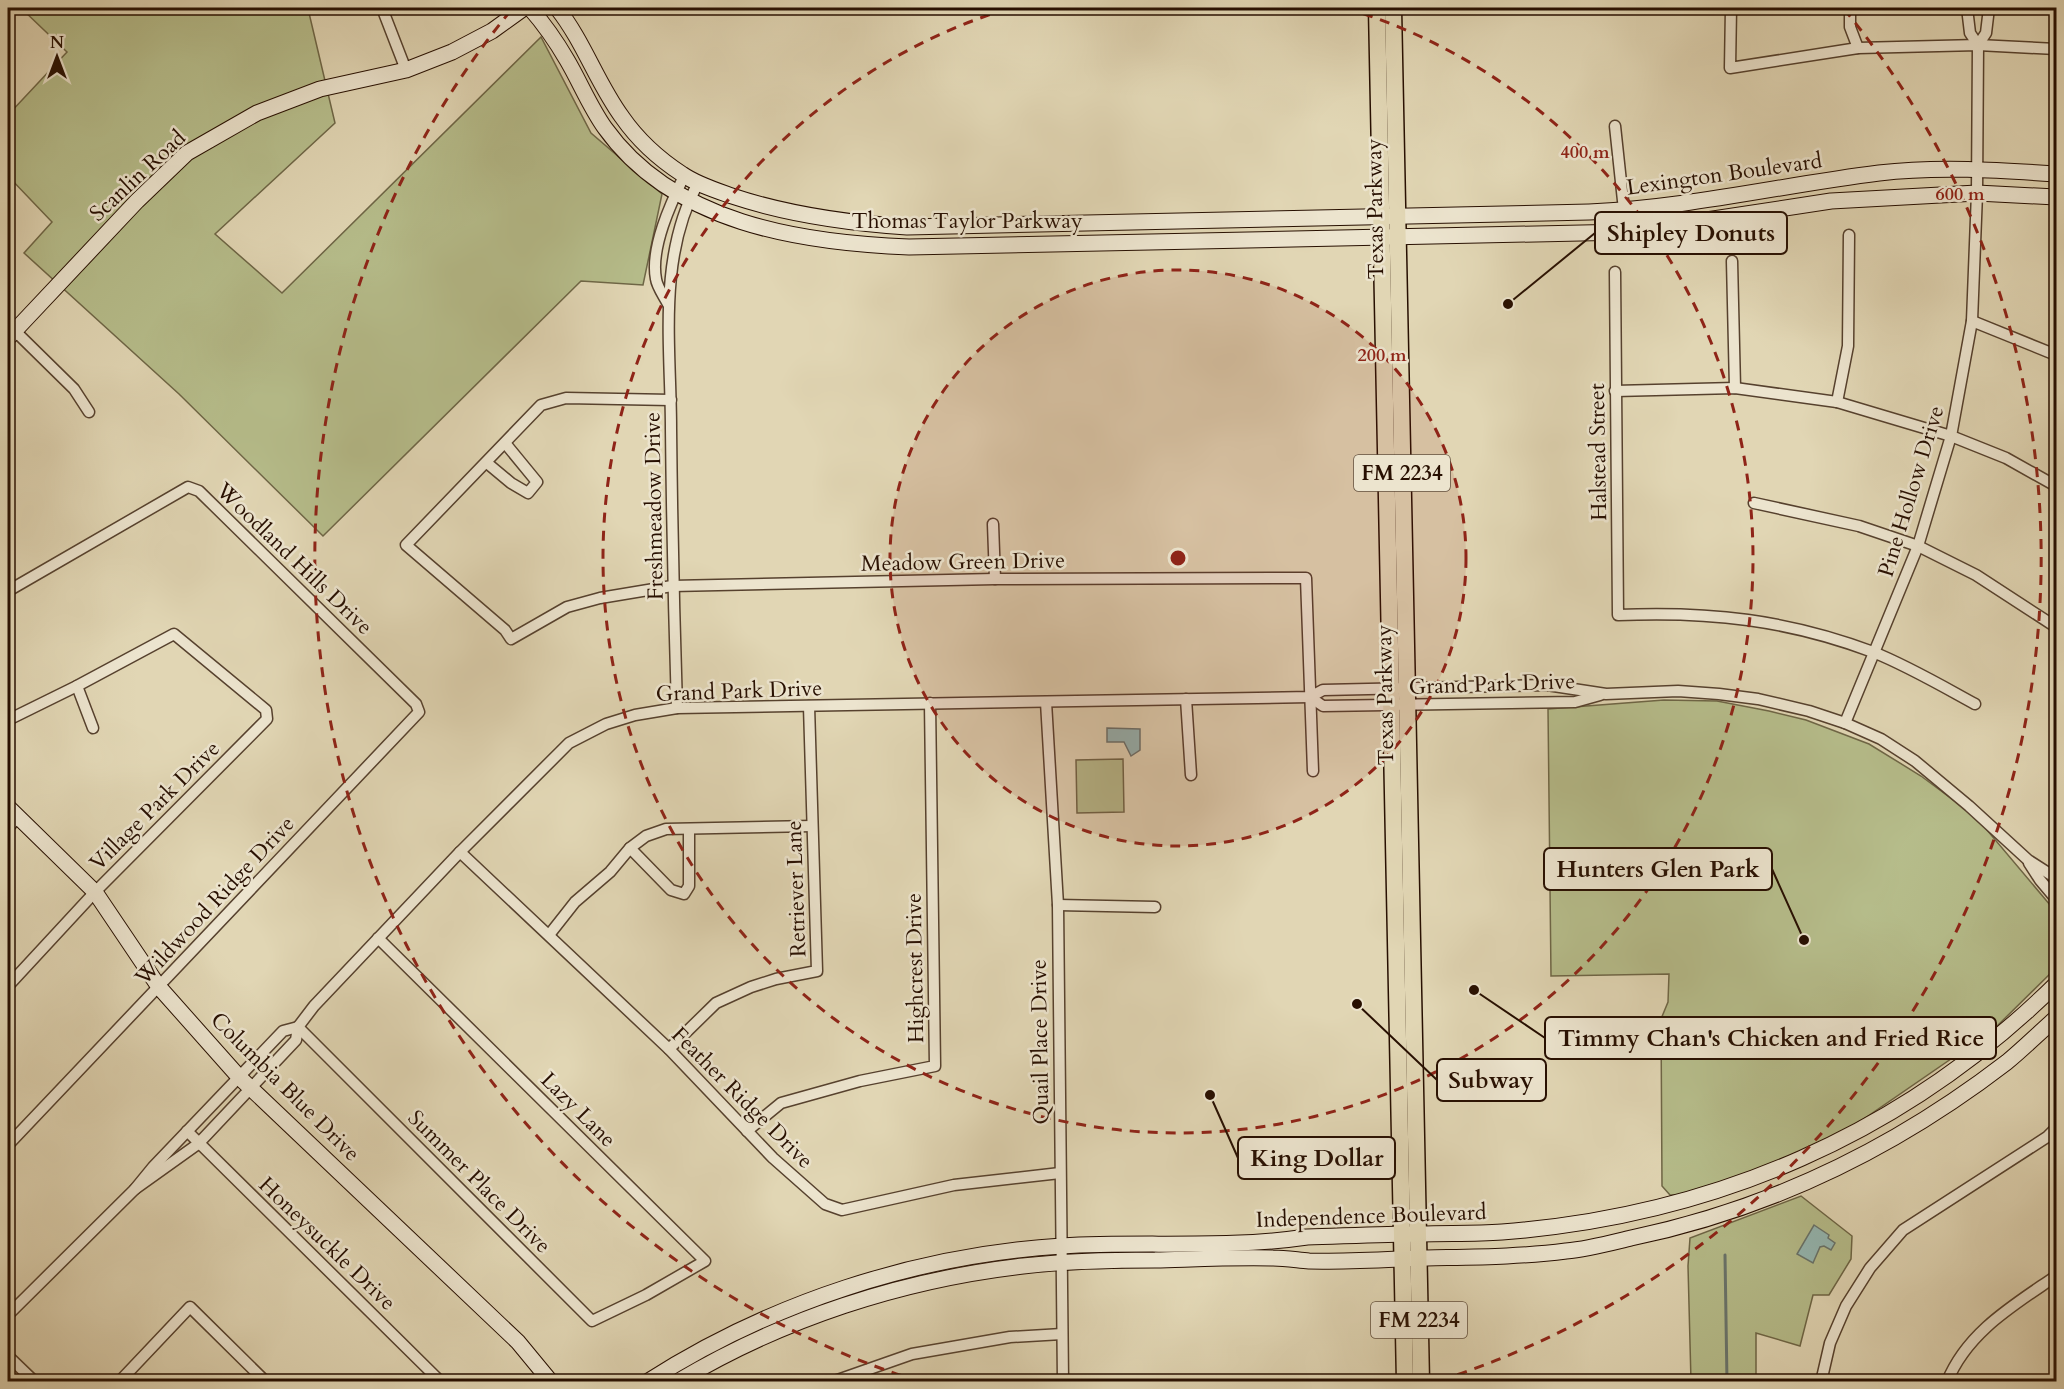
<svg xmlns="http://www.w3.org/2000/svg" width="2064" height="1389" viewBox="0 0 2064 1389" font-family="Cardo,serif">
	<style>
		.green { fill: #b6bd8b; stroke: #6e6646; stroke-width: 1.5 }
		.water { fill: #95b8b3; stroke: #69746c; stroke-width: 1.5 }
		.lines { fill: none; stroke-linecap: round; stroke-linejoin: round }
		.stream { stroke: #69746c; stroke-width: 3 }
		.street-casing { stroke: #56412e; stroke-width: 13 }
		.secondary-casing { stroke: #270f01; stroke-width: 17 }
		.primary-casing { stroke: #270f01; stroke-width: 19 }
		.street { stroke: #ece4ce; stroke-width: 10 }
		.secondary { stroke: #ece4ce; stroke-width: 15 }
		.primary { stroke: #e1d6b4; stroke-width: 16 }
		.ring { fill: none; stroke: #8f2418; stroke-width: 3; stroke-dasharray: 10 8 }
		.labels { text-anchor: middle; stroke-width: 5; stroke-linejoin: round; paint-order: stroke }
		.shield { fill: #ece4ce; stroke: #624f3e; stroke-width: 1.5 }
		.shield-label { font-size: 21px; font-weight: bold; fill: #270f01 }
		.street-label { font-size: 22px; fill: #270f01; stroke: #ece4ce }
		.centre { fill: #8f2418; stroke: #ece4ce; stroke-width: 3 }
		.ring-label { font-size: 18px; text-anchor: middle; font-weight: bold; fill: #8f2418; stroke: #ece4ce; stroke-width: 5; stroke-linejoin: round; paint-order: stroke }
		.leader { fill: none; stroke: #270f01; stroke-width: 2 }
		.callout-dot { fill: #270f01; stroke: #ece4ce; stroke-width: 2 }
		.callout { fill: #ece4ce; stroke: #270f01; stroke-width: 2 }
		.callout-label { font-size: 24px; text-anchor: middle; font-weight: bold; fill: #270f01 }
	</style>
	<rect width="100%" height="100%" fill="#e1d6b4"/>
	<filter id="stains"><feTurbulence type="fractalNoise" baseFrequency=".00333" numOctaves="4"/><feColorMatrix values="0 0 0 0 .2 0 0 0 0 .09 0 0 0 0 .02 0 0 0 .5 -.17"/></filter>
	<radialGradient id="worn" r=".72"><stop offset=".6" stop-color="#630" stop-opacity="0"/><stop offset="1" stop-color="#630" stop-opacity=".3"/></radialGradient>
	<!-- green -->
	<g class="green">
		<polygon points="21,8 303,8 309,13 335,123 215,234 282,293 541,37 591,133 662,194 643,285 581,281 323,536 179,394 24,253 52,222 8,176 8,115 67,52"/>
		<polygon points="1664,700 1717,701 1769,711 1806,720 1869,744 1921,776 1976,817 2056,912 2056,968 1993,1030 1852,1127 1760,1173 1682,1195 1670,1195 1662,1186 1661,1019 1668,1002 1669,974 1551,976 1548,709"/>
		<polygon points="1123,759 1124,812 1077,813 1076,760"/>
		<polygon points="1801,1196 1852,1236 1851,1259 1829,1295 1813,1295 1800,1346 1756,1333 1756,1381 1691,1381 1688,1266 1690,1238"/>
	</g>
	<!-- water -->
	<g class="water">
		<polygon points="1107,728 1140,729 1140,750 1131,756 1124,742 1107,742"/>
		<polygon points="1814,1225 1829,1235 1828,1238 1835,1243 1831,1250 1824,1246 1820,1247 1813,1263 1797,1254"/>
	</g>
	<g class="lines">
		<!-- stream -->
		<polyline class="stream" points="1725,1255 1727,1382"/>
		<!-- street casing -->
		<g class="street-casing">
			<g id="street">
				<polyline points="382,8 406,70"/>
				<polyline points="1731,8 1730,68 1858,48 1978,45 2056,49"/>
				<polyline points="1850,8 1850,27 1858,48"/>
				<polyline points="1967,8 1970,33 1978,45"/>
				<polyline points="1978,45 1986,33 1989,8"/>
				<polyline points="1615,126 1624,210"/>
				<polyline points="1732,261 1735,388"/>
				<path d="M1615,272L1618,615C1709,611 1788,620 1873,652C1908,666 1942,686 1975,704"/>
				<path d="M668,304C664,296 657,287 656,279C650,248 671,203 684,176"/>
				<polyline points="1972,321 2056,355"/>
				<polyline points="15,331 74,389 89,412"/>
				<polyline points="1615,391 1735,388 1837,402 1951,436 2006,458 2056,486"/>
				<polyline points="671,400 566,398 541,405 406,545 505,630 511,639 567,607 600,598 672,586 995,579 1306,578 1313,771"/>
				<polyline points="1837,402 1848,346 1849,235"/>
				<polyline points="487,463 511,483 528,493 537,482 505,443"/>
				<polyline points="1754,503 1859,526 1918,546 1976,575 2056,627"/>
				<polyline points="993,524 995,579"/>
				<polyline points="8,591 188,487 199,491 416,704 419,712 8,1145"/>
				<polyline points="77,686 93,728"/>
				<polyline points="1310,697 1323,706 1575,702 1600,695"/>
				<polyline points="1186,699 1191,775"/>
				<polyline points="1046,702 1058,905 1063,1382"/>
				<path d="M677,708C674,615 672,522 671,429C671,347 657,258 698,183"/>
				<polyline points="8,720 77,686 174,634 266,710 267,719 95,892 8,986"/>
				<polyline points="1845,723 1918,546 1951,436 1972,321 1977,193 1978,45"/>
				<polyline points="8,828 18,817"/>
				<polyline points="630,848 671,890 684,894 689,886 689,830"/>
				<polyline points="460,852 669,1049 773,1158 825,1204 842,1210 954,1185 1060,1173"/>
				<polyline points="2029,863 2040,880 2056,899"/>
				<polyline points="1058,905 1155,907"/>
				<polyline points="549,935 575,902 610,872 630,848 646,836 666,829 812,826"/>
				<polyline points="298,1027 592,1321 646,1295 705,1261 378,938"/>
				<polyline points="669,1049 716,1003 751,987 776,979 817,971 809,706"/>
				<polyline points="187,1131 441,1382"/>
				<polyline points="747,1131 781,1103 860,1081 935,1066 930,703"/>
				<polyline points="135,1189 198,1144 296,1040 298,1027 314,1006 460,852 569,743 606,724 635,715 677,708 1310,697 1323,690 1547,685 1606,694 1678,691 1719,694 1758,699 1809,711 1845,723 1881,739 1915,761 1969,806 2028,860 2056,878"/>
				<polyline points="8,1315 135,1189 153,1167 283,1031 298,1027"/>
				<polyline points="8,1356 35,1382"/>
				<polyline points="119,1382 190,1307 266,1382"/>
				<polyline points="832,1382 912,1354 1010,1337 1062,1334"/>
				<polyline points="1821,1382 1830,1343 1846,1306 1870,1268 1903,1230 2047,1137 2056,1128"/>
				<path d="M1947,1382C1967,1332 2014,1305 2056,1276"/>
			</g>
		</g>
		<!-- secondary casing -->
		<g class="secondary-casing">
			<g id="secondary">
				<path d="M530,8C544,24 556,41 567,60C580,82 590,107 605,128C673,223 800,243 909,247L1627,232L1831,201L1977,193L2056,197"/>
				<path d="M557,8C584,42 597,83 622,117C638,140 659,159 682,174C696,184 715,190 732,196C789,215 848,223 907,227L1589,212C1687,208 1782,185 1879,173C1937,166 1998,170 2056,174"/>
				<polyline points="8,338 137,201 187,153 257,113 320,89 406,70 452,52 492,31 524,8"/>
				<polyline points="8,807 95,892 159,987 239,1077 518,1342 551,1382"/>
				<path d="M647,1382C770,1303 916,1255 1062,1246C1143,1241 1226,1249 1307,1237C1344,1236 1382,1234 1420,1234C1447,1233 1474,1234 1502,1232C1714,1216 1904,1134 2056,984"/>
				<path d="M677,1382C782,1319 901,1280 1023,1266C1067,1261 1111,1260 1155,1260C1194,1259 1233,1257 1273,1258C1285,1258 1297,1260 1309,1261C1348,1262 1388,1259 1427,1258C1473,1257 1520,1257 1566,1251C1588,1249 1610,1243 1631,1238C1771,1209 1894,1149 2007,1062C2024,1048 2040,1032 2056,1018"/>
			</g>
		</g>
		<!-- primary casing -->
		<g class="primary-casing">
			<g id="primary">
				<polyline points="1377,8 1405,1382"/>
				<polyline points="1393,8 1421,1382"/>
			</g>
		</g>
		<!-- street -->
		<use href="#street" class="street"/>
		<!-- secondary -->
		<use href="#secondary" class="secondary"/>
		<!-- primary -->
		<use href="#primary" class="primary"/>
	</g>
	<!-- distance rings -->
	<circle cx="1178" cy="558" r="288" fill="#8f2418" fill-opacity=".12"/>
	<g class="ring">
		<circle cx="1178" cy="558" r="288"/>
		<path d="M1346 8A575 575 0 1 1 1010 8"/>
		<path d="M918 1381A863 863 0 0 1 512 9M1844 9A863 863 0 0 1 1438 1381"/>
	</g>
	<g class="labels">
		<!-- shield labels -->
		<g class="shield">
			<rect x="1354" y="455" width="96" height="36" rx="4.5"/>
			<rect x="1371" y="1302" width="96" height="36" rx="4.5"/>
		</g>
		<g class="shield-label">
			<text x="1402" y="480">FM 2234</text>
			<text x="1419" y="1327">FM 2234</text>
		</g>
		<!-- street labels -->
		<g class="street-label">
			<text transform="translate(1724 173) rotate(-8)" y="8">Lexington Boulevard</text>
			<text transform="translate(137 175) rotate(-43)" y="8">Scanlin Road</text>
			<text transform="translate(1374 209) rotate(-91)" y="8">Texas Parkway</text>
			<text x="967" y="228">Thomas Taylor Parkway</text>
			<text transform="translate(1597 452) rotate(-91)" y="8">Halstead Street</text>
			<text transform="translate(1910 491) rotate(-73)" y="8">Pine Hollow Drive</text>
			<text transform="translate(653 506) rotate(-91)" y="8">Freshmeadow Drive</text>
			<text transform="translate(295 558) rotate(44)" y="8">Woodland Hills Drive</text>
			<text transform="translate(963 561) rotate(-1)" y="8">Meadow Green Drive</text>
			<text transform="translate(1492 683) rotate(-2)" y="8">Grand Park Drive</text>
			<text transform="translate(739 690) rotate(-2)" y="8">Grand Park Drive</text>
			<text transform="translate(1384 695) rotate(-91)" y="8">Texas Parkway</text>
			<text transform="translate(154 805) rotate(-45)" y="8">Village Park Drive</text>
			<text transform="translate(795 889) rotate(-92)" y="8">Retriever Lane</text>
			<text transform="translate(214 900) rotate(-47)" y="8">Wildwood Ridge Drive</text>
			<text transform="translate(914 968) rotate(-91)" y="8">Highcrest Drive</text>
			<text transform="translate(1039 1042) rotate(-91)" y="8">Quail Place Drive</text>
			<text transform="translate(286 1086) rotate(45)" y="8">Columbia Blue Drive</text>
			<text transform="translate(743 1097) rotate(45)" y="8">Feather Ridge Drive</text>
			<text transform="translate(579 1109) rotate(45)" y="8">Lazy Lane</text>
			<text transform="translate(480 1181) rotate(45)" y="8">Summer Place Drive</text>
			<text transform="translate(1371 1215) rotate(-2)" y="8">Independence Boulevard</text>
			<text transform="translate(328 1243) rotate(44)" y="8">Honeysuckle Drive</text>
		</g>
	</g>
	<circle cx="1178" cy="558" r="9" class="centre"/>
	<g class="ring-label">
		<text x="1585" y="158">400 m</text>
		<text x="1960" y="200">600 m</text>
		<text x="1382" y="361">200 m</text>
	</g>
	<!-- callouts -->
	<path class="leader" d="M1508 304L1595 233M1804 940L1772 869M1474 990L1545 1038M1357 1004L1437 1080M1210 1095L1238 1158"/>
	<g class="callout-dot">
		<circle cx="1508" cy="304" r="6"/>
		<circle cx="1804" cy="940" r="6"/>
		<circle cx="1474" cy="990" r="6"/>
		<circle cx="1357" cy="1004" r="6"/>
		<circle cx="1210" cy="1095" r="6"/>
	</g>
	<g class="callout">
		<rect x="1595" y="212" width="192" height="42" rx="6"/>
		<rect x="1544" y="848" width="228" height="42" rx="6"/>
		<rect x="1545" y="1017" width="451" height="42" rx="6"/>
		<rect x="1437" y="1059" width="109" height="42" rx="6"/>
		<rect x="1238" y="1137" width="157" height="42" rx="6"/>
	</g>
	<g class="callout-label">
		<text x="1691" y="241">Shipley Donuts</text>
		<text x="1658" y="877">Hunters Glen Park</text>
		<text x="1771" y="1046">Timmy Chan's Chicken and Fried Rice</text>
		<text x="1491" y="1088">Subway</text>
		<text x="1317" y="1166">King Dollar</text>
	</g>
	<!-- margin -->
	<rect width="2064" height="1389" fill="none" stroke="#e1d6b4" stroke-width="30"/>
	<rect x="9" y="9" width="2046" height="1371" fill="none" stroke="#270f01" stroke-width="3"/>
	<rect x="15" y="15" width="2034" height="1359" fill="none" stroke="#270f01" stroke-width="1.5"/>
	<!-- north arrow -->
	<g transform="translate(57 57)" stroke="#ece4ce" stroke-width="4.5" paint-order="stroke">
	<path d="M0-4.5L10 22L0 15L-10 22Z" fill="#270f01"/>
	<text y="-9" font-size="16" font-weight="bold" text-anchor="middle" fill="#270f01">N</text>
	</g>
	<rect width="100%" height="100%" filter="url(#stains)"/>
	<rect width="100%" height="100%" fill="url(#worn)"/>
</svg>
